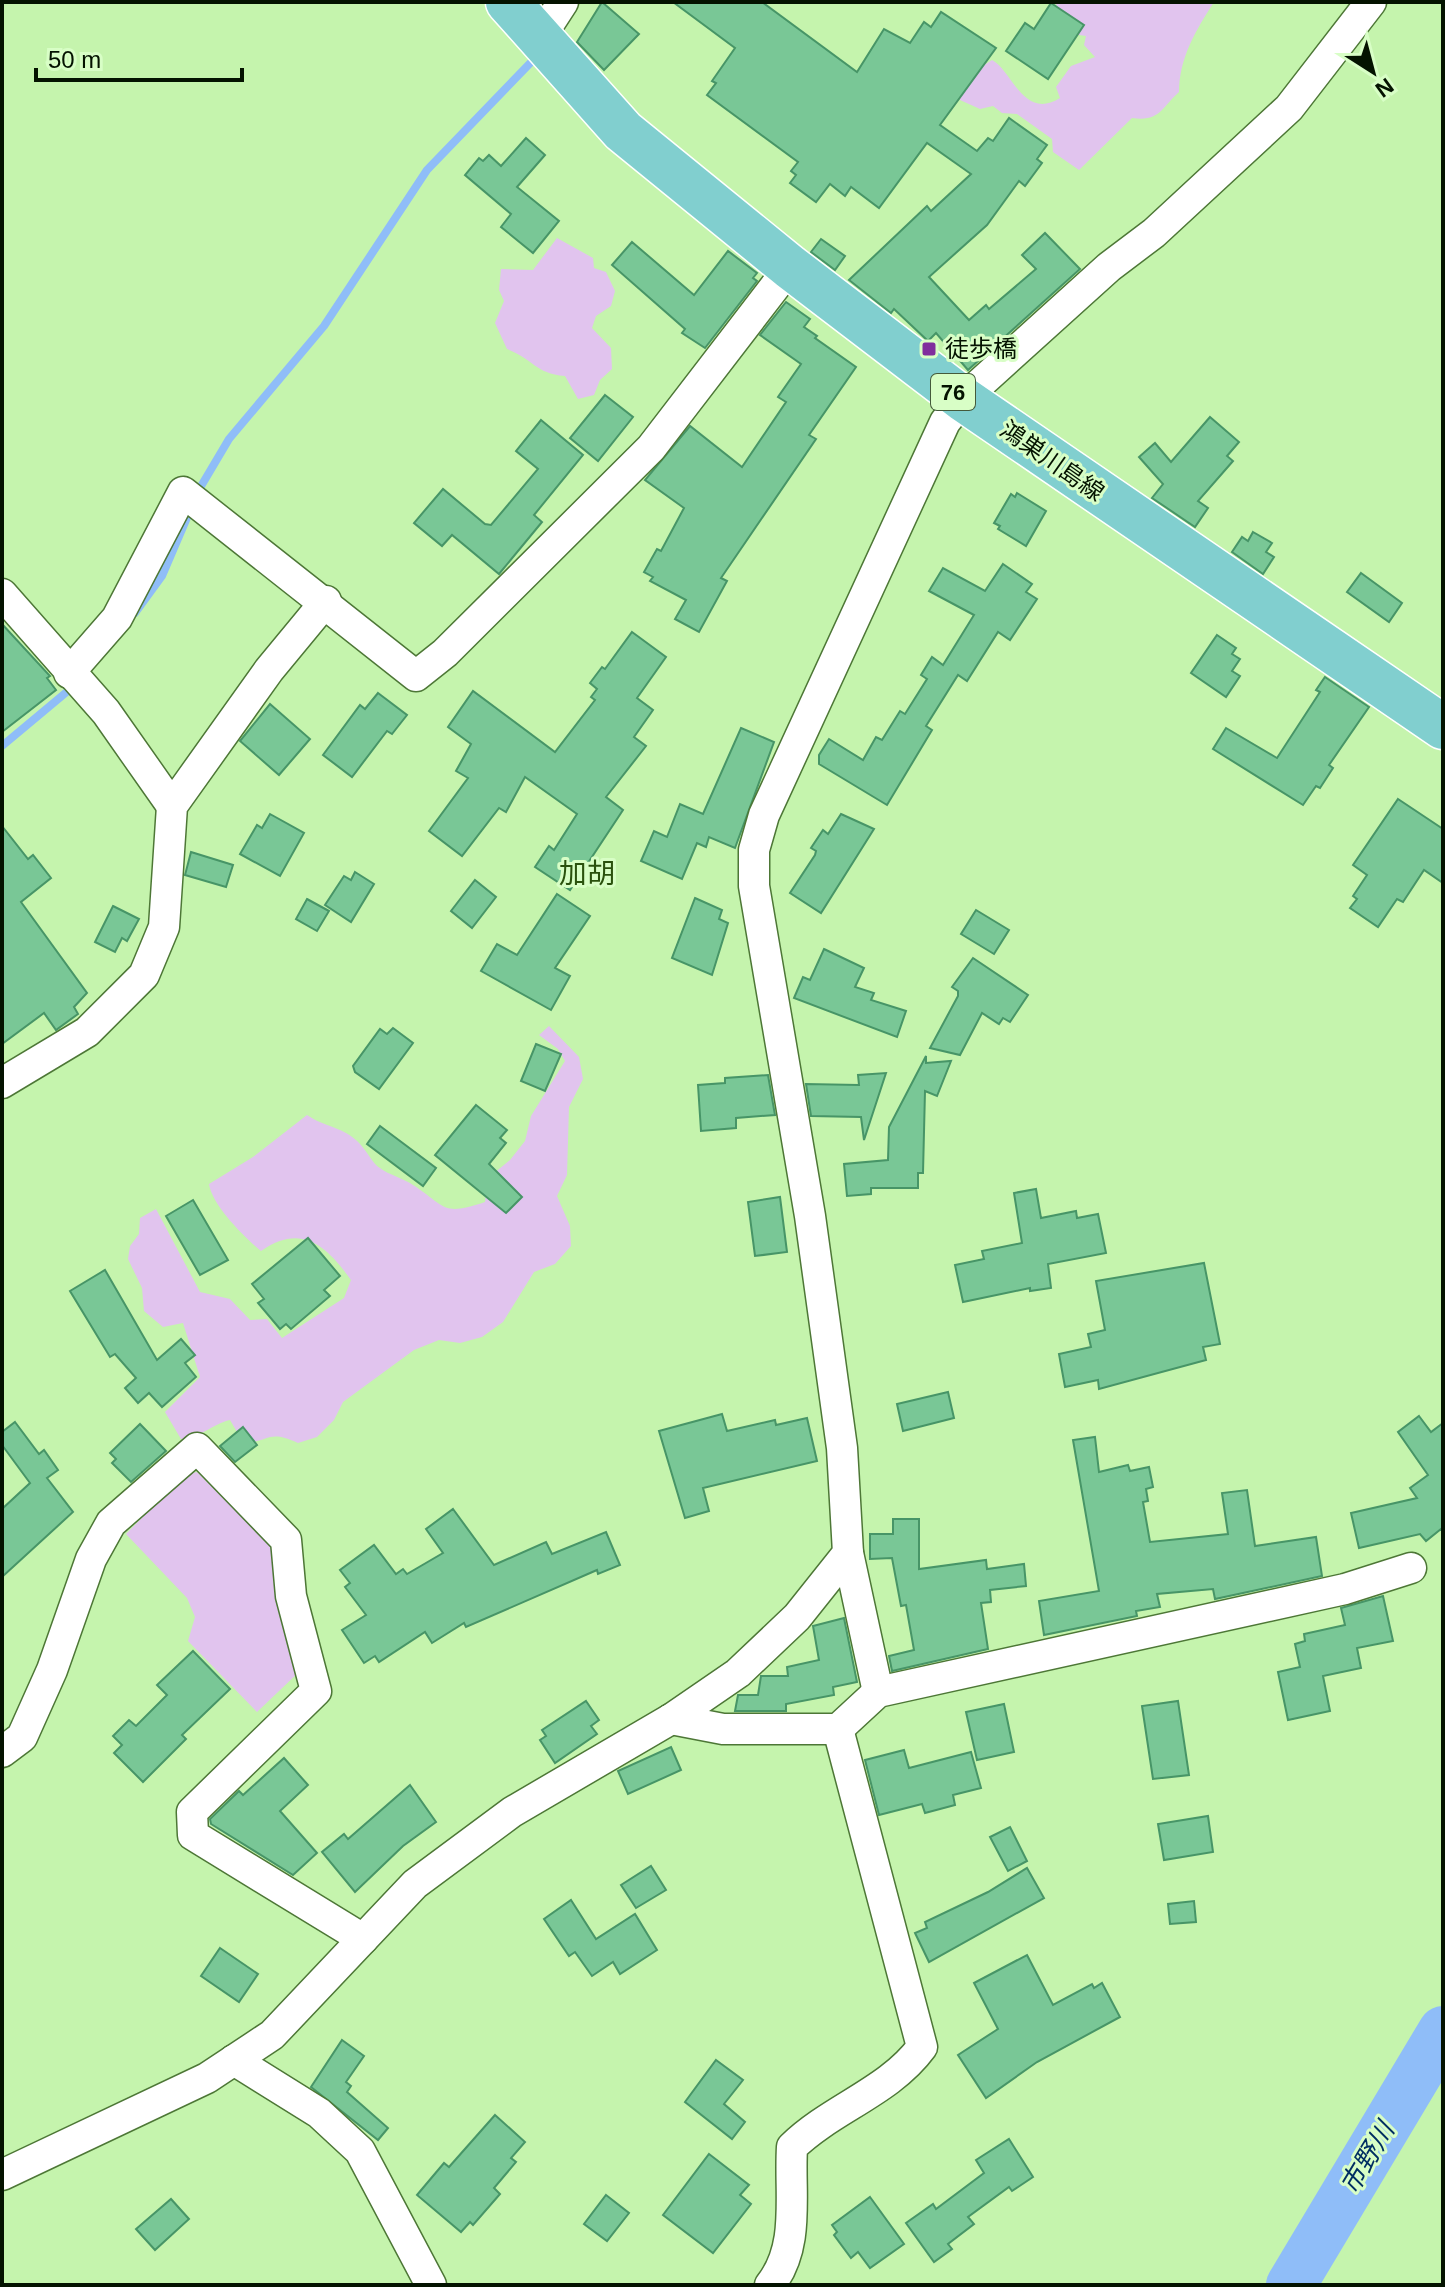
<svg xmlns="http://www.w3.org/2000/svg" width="1445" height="2287" viewBox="0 0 1445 2287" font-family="Helvetica,'Noto Sans JP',sans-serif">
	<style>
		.green { fill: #e1c4ee }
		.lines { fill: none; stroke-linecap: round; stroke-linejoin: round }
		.stream { stroke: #8fbdf8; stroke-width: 8 }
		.river { stroke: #8fbdf8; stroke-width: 50 }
		.building { fill: #79c796; stroke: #479567; stroke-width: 2 }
		.street-casing { stroke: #4d7736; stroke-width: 33 }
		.primary-casing { stroke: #fff; stroke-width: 47 }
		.street { stroke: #fff; stroke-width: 30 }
		.primary { stroke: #81cfcf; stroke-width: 44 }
		.poi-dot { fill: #802e9d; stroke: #d8fec6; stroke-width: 3 }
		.labels { text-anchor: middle; stroke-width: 6; stroke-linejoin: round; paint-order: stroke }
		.shield { fill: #d8fec6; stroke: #445a3b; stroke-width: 2 }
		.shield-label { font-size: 22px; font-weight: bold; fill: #041300 }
		.poi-label { font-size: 24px; fill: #041300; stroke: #d8fec6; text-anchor: start }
		.street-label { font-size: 24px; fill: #041300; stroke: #d8fec6 }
		.water-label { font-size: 26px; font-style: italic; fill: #002e62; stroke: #d8fec6 }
		.quarter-label { font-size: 28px; fill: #2a510d; stroke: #d8fec6 }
	</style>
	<rect width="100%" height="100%" fill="#c5f4ad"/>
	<!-- green -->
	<g class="green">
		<path d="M1056,2H1214C1196,30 1179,58 1179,92C1161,108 1160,122 1132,118L1079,170L1053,152L1052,139L1017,114L1002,113L993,106L980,109L960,100L954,85L992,60C1012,70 1023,121 1060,98L1056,87L1071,66L1095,57L1084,45L1086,36L1072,34L1058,16Z"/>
		<path d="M557,238L593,258L594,268L606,272L615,291L611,306L596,316L592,328L611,348L612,369L600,380L594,395L578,399L565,376C534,373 534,359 507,349L495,323L504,301L499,290L501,269L533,270Z"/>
		<path d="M549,1026L579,1057L583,1079L569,1107L567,1175L557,1196L570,1226L571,1246L555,1264L534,1272L503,1322L482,1337L460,1343L439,1340L414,1350L343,1402L334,1420L317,1437L298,1443C266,1428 269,1444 243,1442L230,1420C212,1424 199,1439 181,1439L165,1412L200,1377L183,1323L163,1327L144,1311L142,1288L128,1259L130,1246L139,1234L140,1218L156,1209L200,1292L230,1299L250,1320L267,1319L282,1338L344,1298L351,1280C326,1245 301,1223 261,1251C244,1237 212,1205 209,1184L253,1157L307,1115C320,1124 333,1126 346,1133C365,1143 370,1162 380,1168C389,1175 403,1178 413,1185C446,1206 441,1217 485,1202L488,1178L510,1160L525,1141L531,1116L565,1061L558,1049L539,1035Z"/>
		<polygon points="197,1472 277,1551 300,1671 257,1712 188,1641 195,1617 187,1598 126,1534 184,1475"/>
	</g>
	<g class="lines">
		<!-- stream -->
		<g class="stream">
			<polyline points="197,493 229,439 324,326 427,170 539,54"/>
			<polyline points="135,613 162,576 192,506"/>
			<polyline points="2,746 75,685"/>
		</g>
		<!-- river -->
		<polyline class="river" points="1291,2285 1443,2031"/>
	</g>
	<!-- building -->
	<g class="building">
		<polygon points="602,2 639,34 604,70 577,42"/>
		<polygon points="673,2 762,2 857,72 884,29 910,43 924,22 931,27 941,12 996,48 940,125 977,151 988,138 993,141 1009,118 1047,145 1037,159 1042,163 1025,186 1019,181 987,225 929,277 969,320 986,305 989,309 1036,269 1022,255 1045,233 1080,269 968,370 936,333 928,341 894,309 891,313 849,280 927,206 931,211 971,174 927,143 879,208 851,187 845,196 830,184 816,202 790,183 796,175 791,171 798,162 707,95 716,83 712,81 735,48"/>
		<polygon points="1051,3 1084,25 1048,79 1006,51 1025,23 1034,29"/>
		<polygon points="526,138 545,155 517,187 559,221 533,253 501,227 511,214 465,175 479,158 483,161 489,155 501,166"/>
		<polygon points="821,239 845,256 835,270 811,252"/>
		<polygon points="632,242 694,295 728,251 757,273 753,278 757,281 705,348 682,333 685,329 612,265"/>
		<polygon points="786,302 810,319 804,327 817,336 815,338 856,367 809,435 816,439 721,578 727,581 699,632 675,619 686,600 650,581 653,577 644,572 657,549 661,551 684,508 645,480 690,426 742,467 786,402 778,397 801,364 760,335"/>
		<polygon points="605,395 633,417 598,461 570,438"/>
		<polygon points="1210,417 1239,442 1227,456 1233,461 1198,501 1208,508 1195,527 1152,498 1163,484 1139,457 1155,443 1171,462"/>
		<polygon points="541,420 583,455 534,515 542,522 499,574 452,535 442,546 414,523 443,489 485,524 491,525 538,469 516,451"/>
		<polygon points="1017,493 1046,511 1026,546 998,529 1000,526 994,523 1011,494 1015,497"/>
		<polygon points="1253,532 1272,543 1266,552 1274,557 1263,574 1232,552 1242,537 1248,541"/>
		<polygon points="1003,564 1032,584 1026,592 1037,599 1010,640 998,632 967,681 958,675 926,726 932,730 887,805 819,764 819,755 829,739 863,760 876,737 882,740 900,711 905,714 927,679 921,675 932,657 943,665 974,615 929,591 943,568 985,591"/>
		<polygon points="1361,573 1402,603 1389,622 1347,592"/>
		<polygon points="2,624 50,676 47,678 56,690 2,732"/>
		<polygon points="632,632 666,657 637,698 653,710 634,737 646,746 606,797 623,810 570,890 535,867 549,846 554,850 577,814 525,777 506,812 499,808 462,856 429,831 468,778 456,771 471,744 448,727 473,691 555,752 595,700 591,697 597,689 590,683 602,667 605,669"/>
		<polygon points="1217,635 1236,648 1232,654 1240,659 1232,671 1240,676 1226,697 1191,673"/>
		<polygon points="1325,677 1369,707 1329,765 1333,768 1320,788 1316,786 1303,805 1213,749 1226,728 1277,758 1320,692 1316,690"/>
		<polygon points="378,693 407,715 392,734 387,731 352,777 323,755 360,705 365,709"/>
		<polygon points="270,704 310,739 279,775 240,741"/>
		<polygon points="741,728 774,742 735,848 709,837 706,847 697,843 682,879 641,861 654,831 667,837 680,804 703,814"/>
		<polygon points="1398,799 1443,829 1443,883 1424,870 1403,902 1397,899 1378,927 1350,908 1357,899 1353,896 1367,875 1353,865"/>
		<polygon points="270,814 304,833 280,876 240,854 257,825 262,828"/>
		<polygon points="841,814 874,829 821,913 790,893 815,855 816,851 811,848 823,830 828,834"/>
		<polygon points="2,826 28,859 33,855 51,878 21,902 87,993 74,1007 78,1014 56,1030 44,1013 2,1044"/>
		<polygon points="191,852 233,865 226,887 185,875"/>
		<polygon points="355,872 374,884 351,922 325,905 344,876 351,880"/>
		<polygon points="475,880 496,897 472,928 451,911"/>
		<polygon points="557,894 590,916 555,968 570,976 551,1010 481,971 497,944 517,955"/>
		<polygon points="695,898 722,910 719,919 728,923 712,975 672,958"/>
		<polygon points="307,899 329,911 317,931 296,919"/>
		<polygon points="113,906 139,919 127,941 122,938 115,952 95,942"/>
		<polygon points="976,910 1009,930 994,954 961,934"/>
		<polygon points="824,949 864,968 855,987 874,993 871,1000 906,1011 897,1037 794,998 803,977 810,980"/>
		<polygon points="973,958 1028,995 1010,1022 1003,1018 999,1024 982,1013 960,1055 930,1048 958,996 958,991 952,987"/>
		<polygon points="393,1028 413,1043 379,1089 355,1072 353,1066 380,1029 387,1034"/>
		<polygon points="536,1044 561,1054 545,1091 521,1081"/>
		<polygon points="926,1056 926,1063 951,1061 937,1096 925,1091 923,1173 918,1173 918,1188 871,1188 871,1194 847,1196 844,1164 888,1160 889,1127"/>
		<polygon points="886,1073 864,1140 861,1117 811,1116 806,1084 859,1085 858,1075"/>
		<polygon points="768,1075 775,1115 736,1118 736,1128 701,1131 698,1085 725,1083 725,1078"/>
		<polygon points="476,1105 507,1130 500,1138 506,1143 489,1164 522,1197 506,1213 435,1155"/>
		<polygon points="380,1126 436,1168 423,1186 367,1144"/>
		<polygon points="1036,1189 1041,1218 1076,1211 1077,1218 1098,1214 1106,1253 1048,1264 1051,1288 1030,1291 1030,1288 963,1302 955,1265 984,1259 982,1251 1022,1243 1014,1193"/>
		<polygon points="780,1197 787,1252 755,1256 748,1202"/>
		<polygon points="193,1200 228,1260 200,1275 166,1216"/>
		<polygon points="308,1238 340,1276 324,1290 330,1296 291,1329 286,1324 280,1329 258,1303 264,1299 252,1284"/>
		<polygon points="1204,1263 1220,1344 1203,1347 1206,1360 1099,1389 1098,1380 1065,1387 1059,1354 1091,1347 1088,1334 1105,1330 1096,1281"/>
		<polygon points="105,1270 157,1360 181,1339 195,1355 185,1363 196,1377 162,1407 149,1393 138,1403 125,1388 136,1378 115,1354 110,1357 70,1291"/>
		<polygon points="948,1392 954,1418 903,1431 897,1404"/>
		<polygon points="722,1414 727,1431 775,1420 776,1425 807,1418 817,1461 703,1488 709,1511 685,1518 659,1431"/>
		<polygon points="1419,1416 1431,1432 1443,1423 1443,1532 1441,1529 1426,1541 1420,1534 1359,1548 1351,1513 1417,1498 1410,1488 1428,1475 1398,1432"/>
		<polygon points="15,1422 39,1454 44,1450 58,1470 47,1478 73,1512 2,1577 2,1509 30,1483 2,1445 2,1432"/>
		<polygon points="140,1424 166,1451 131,1482 112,1463 116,1459 110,1453"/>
		<polygon points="243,1427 257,1445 235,1462 220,1446"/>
		<polygon points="1095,1437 1099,1472 1128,1465 1130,1471 1149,1467 1153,1487 1146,1489 1148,1501 1143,1502 1150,1542 1228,1534 1222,1493 1247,1490 1255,1546 1316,1537 1322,1576 1215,1599 1213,1589 1157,1594 1160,1607 1136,1611 1137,1616 1044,1635 1039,1601 1099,1591 1073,1440"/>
		<polygon points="453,1509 494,1565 546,1542 552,1554 606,1532 620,1565 598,1574 597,1570 466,1627 464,1623 432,1643 425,1632 379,1662 375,1656 364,1663 342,1630 366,1615 345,1587 350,1583 340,1570 374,1545 396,1574 403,1569 407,1574 443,1553 426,1529"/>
		<polygon points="893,1519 919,1519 919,1569 986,1560 987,1569 1024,1564 1026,1586 990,1590 991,1602 981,1603 988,1649 892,1671 889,1656 914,1650 906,1605 901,1606 892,1558 870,1559 870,1534 893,1534"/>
		<polygon points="1383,1596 1393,1641 1357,1648 1361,1668 1323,1676 1330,1711 1288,1720 1278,1672 1300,1667 1295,1644 1305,1641 1304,1634 1345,1625 1341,1608"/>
		<polygon points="844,1618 857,1682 833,1687 834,1695 786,1704 786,1711 735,1711 738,1695 758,1695 761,1676 788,1676 787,1667 819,1660 813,1626"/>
		<polygon points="193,1651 230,1689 182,1735 186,1739 143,1782 114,1753 122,1745 113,1736 129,1720 136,1726 167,1695 157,1685"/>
		<polygon points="586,1701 599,1720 591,1726 597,1734 555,1763 540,1740 546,1736 542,1730"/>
		<polygon points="1178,1701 1189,1775 1153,1779 1142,1706"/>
		<polygon points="1004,1704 1014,1752 977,1760 966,1712"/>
		<polygon points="671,1747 681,1770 628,1794 618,1771"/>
		<polygon points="904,1750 909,1768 971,1752 981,1788 953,1795 955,1805 925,1813 922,1804 879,1815 865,1760"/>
		<polygon points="284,1758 308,1785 280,1811 317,1853 293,1875 211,1824 210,1819 239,1791 243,1795"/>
		<polygon points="410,1785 436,1822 403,1846 355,1892 322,1852 344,1834 348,1839"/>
		<polygon points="1208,1816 1213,1852 1164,1860 1158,1824"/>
		<polygon points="1010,1827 1027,1861 1008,1871 990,1837"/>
		<polygon points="651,1866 666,1890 636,1908 621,1885"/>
		<polygon points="1027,1868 1044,1898 929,1962 915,1933 927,1928 925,1922 988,1892"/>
		<polygon points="571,1900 596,1939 635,1914 657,1950 620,1974 613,1962 592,1976 575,1952 569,1956 544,1919"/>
		<polygon points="1194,1901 1196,1922 1170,1924 1168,1904"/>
		<polygon points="220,1948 258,1974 239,2002 201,1976"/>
		<polygon points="1027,1955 1053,2005 1092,1984 1094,1988 1102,1983 1120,2017 1037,2062 986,2098 958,2055 998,2029 974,1983"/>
		<polygon points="342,2040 364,2056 346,2082 351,2086 347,2092 388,2128 378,2140 311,2087"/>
		<polygon points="716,2060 743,2080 724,2104 745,2122 732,2139 685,2102"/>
		<polygon points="495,2115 525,2142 511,2158 516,2162 494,2188 500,2194 473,2225 470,2222 461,2232 417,2195 444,2163 449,2167"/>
		<polygon points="1009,2139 1033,2177 1012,2191 1009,2187 968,2217 974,2224 948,2244 952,2249 934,2262 906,2223 933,2204 936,2209 984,2173 976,2160"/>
		<polygon points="709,2154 749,2185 740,2195 751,2204 713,2253 663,2215"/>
		<polygon points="606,2195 629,2213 607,2241 584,2224"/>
		<polygon points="870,2197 904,2244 870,2268 858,2252 851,2258 834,2235 837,2232 832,2225"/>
		<polygon points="171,2199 189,2219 155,2250 136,2229"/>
	</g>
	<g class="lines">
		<!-- street casing -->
		<g class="street-casing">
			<g id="street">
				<polyline points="539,39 563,2"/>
				<polyline points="2,594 106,712 172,806"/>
				<polyline points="69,673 117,618 183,492 416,676 445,653 651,448 790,267"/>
				<polyline points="2,1083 87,1032 144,975 164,927 172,806 269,670 326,601"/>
				<polyline points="848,1553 878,1692"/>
				<polyline points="671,1719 723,1729 838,1729 878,1692 1345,1589 1411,1568"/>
				<polyline points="2,1752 22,1737 52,1670 91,1559 111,1523 197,1448 286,1540 291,1596 316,1691 192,1812 193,1835 363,1939"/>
				<polyline points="234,2060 319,2113 360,2151 431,2285"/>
				<polyline points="2,2175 207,2078 272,2035 415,1884 512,1812 671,1719 738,1673 797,1617 848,1553 842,1448 810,1216 754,886 754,850 764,815 945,422 963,399 1109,267 1154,233 1289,108 1371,2"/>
				<path d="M770,2285C801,2246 789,2194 792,2147C832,2108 889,2092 922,2047L838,1729"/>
			</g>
		</g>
		<!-- primary casing -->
		<g class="primary-casing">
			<polyline id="primary" points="508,2 623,131 790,267 963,399 1443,727"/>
		</g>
		<!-- street -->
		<use href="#street" class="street"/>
		<!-- primary -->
		<use href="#primary" class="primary"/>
	</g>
	<!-- markers -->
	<rect class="poi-dot" x="921" y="341" width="16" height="16" rx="4"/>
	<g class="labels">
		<!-- shield labels -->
		<rect class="shield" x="931" y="374" width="44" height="36" rx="6"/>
		<g class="shield-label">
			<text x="953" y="400">76</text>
		</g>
		<!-- poi labels -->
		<g class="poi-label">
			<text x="945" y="357">徒歩橋</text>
		</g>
		<!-- street labels -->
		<g class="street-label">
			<text transform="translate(1052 461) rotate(35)" y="8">鴻巣川島線</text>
		</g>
		<!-- water labels -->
		<g class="water-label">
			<text transform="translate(1367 2158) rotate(-59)" y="9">市野川</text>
		</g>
		<!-- quarter labels -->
		<g class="quarter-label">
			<text x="587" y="883">加胡</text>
		</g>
	</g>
	<!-- border -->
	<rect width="1445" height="2287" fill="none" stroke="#041300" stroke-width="8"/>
	<!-- north arrow -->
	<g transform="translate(1373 72) rotate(144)" stroke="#d8fec6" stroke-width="6" paint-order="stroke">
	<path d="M0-6L14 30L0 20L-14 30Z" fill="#041300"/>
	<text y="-12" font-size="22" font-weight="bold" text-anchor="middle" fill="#041300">N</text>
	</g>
	<!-- scale -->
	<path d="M36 68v12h206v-12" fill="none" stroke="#041300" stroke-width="4"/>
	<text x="48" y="68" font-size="24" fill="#041300" stroke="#d8fec6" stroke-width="6" paint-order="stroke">50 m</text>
</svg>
